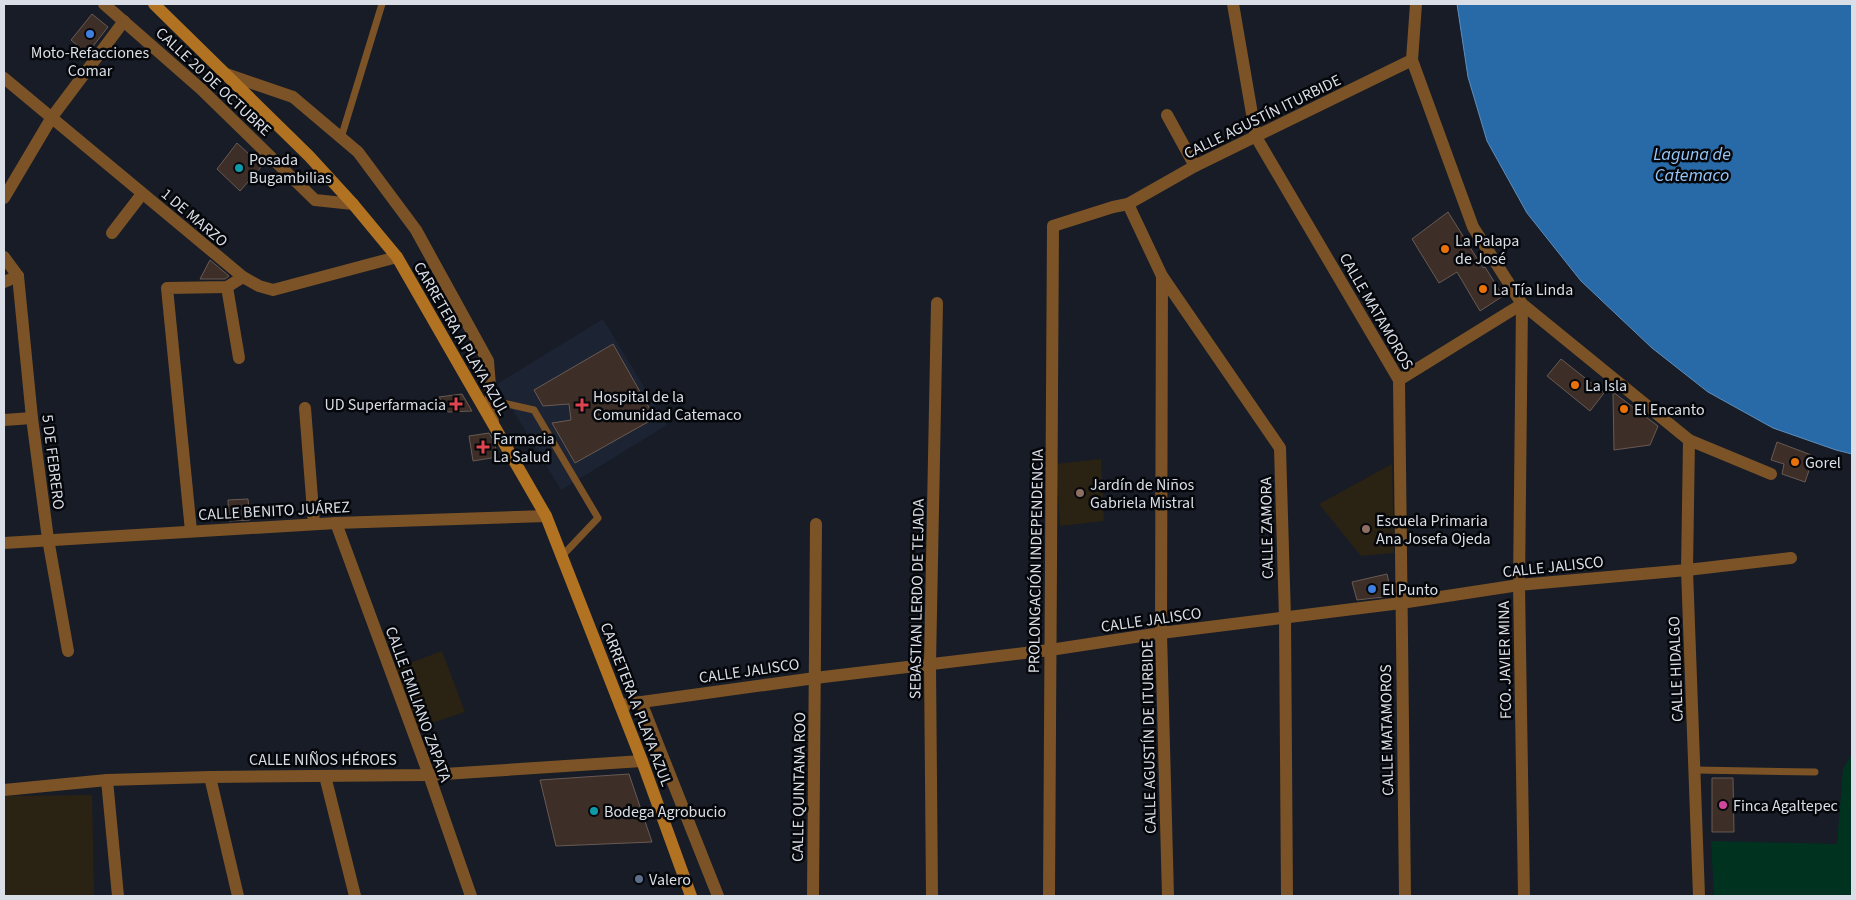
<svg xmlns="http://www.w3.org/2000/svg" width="1856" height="900" viewBox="0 0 1856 900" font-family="'Source Sans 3',sans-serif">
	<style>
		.built { fill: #1c2434 }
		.education { fill: #2a2212 }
		.green { fill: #003220 }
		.water { fill: #286aa8; stroke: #5d8dbb }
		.building { fill: #3d2f28; stroke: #695a52 }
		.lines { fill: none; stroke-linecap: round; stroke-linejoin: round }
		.lane { stroke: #7b5326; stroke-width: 7 }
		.street { stroke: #7b5326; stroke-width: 12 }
		.secondary { stroke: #b17221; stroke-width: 12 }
		.shop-dot { fill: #3f7fe0; stroke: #05070b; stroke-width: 2 }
		.culture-dot { fill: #0f9aa8; stroke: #05070b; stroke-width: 2 }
		.food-dot { fill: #e8710a; stroke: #05070b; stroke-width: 2 }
		.health-dot { fill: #e0444e; stroke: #05070b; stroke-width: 2 }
		.education-dot { fill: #8d6e63; stroke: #05070b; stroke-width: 2 }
		.hotel-dot { fill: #d1479c; stroke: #05070b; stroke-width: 2 }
		.service-dot { fill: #5c6f8a; stroke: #05070b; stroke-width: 2 }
		.labels { text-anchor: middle; stroke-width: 5; stroke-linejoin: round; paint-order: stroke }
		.poi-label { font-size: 16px; fill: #dadee6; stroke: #05070b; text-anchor: start }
		.street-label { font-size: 16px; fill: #dadee6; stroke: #05070b }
		.water-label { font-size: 18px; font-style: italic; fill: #97c7fa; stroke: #05070b }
	</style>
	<rect width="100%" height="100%" fill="#171c27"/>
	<!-- built -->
	<polygon class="built" points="603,319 667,425 561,490 497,384"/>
	<!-- education -->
	<g class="education">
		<polygon points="1101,459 1104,521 1060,526 1056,464"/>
		<polygon points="1392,464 1394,553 1361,556 1319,504"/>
		<polygon points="442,651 465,712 417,728 394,669"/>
		<polygon points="92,795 94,896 4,896 4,796"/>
	</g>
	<!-- green -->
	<polygon class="green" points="1852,754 1852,896 1714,896 1711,841 1837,844 1843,769"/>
	<!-- water -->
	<polygon class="water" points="1457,4 1852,4 1852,454 1836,450 1773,428 1708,392 1652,348 1581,281 1527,213 1487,141 1468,77"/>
	<!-- building -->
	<g class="building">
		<polygon points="92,14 108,27 87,54 71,40"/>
		<polygon points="237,143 262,166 240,191 217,169"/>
		<polygon points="1448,212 1483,268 1485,267 1503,296 1480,311 1457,272 1439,283 1412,239"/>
		<polygon points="210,260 229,276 225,279 200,279"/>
		<polygon points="613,344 655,418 575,463 552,423 571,420 569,404 543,406 534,390"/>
		<polygon points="1561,359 1604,393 1590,411 1547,376"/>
		<polygon points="1613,392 1658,426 1650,445 1614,450"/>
		<polygon points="462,394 472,411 448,412 439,397"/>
		<polygon points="489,433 495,443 497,457 473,461 469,436"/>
		<polygon points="1777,442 1814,456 1805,482 1782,474 1784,464 1771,460"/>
		<polygon points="248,499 250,520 229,521 228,500"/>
		<polygon points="1387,574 1392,596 1357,600 1352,582"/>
		<polygon points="629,774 652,842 556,846 540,780"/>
		<polygon points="1712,778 1733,778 1734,832 1712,832"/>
	</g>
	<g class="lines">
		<!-- lane -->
		<g class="lane">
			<polyline points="341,138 382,4"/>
			<polyline points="490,400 534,410 598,518 562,556"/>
			<polyline points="1695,770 1815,772"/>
		</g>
		<!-- street -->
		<g class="street">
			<polyline points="104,4 201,89 315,200 353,204"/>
			<polyline points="1233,4 1256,137 1399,380 1405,896"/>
			<polyline points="1416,4 1412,60 1473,227 1522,304 1689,440 1771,474"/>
			<polyline points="226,74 293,97 358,152 416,230 488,361 493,423"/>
			<polyline points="4,78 243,277 259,286 273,290 397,257"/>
			<polyline points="1167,115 1195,166"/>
			<polyline points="4,198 52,117 124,21"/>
			<polyline points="1128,204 1162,276 1280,448 1285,618 1287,896"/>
			<polyline points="112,233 142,194"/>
			<polyline points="4,257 18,276"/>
			<polyline points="18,276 32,418 48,539 68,651"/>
			<polyline points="1162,276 1161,633 1168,896"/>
			<polyline points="4,282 18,276"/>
			<polyline points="227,287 239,358"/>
			<polyline points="1522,304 1519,585 1524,896"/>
			<polyline points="1399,380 1522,304"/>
			<polyline points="305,408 314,524"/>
			<polyline points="4,420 32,418"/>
			<polyline points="1689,440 1687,570 1699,896"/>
			<polyline points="336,523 429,775 471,896"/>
			<polyline points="191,531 167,288 227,287 243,277"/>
			<polyline points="4,543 336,523 546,516"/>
			<polyline points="641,702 718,896"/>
			<polyline points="620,705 815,678 1050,650 1161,633 1401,603 1519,585 1687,570 1791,558"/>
			<polyline points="325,776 355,896"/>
			<polyline points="210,777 238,896"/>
			<polyline points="107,780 118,896"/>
			<polyline points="4,790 107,780 210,777 429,775 642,761"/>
			<polyline points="813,896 816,524"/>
			<polyline points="932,896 930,664 937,303"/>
			<path d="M1049,896C1050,673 1053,450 1053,226L1113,207L1128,204L1195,166L1412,60"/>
		</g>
		<!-- secondary -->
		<polyline class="secondary" points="154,4 309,156 353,204 397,257 546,516 642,761 691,896"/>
	</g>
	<!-- markers -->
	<g class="shop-dot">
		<circle cx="90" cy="34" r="5"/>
		<circle cx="1372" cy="589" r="5"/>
	</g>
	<g class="culture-dot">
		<circle cx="239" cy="168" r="5"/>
		<circle cx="594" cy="811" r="5"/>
	</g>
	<g class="food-dot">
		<circle cx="1445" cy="249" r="5"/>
		<circle cx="1483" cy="289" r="5"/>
		<circle cx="1575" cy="385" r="5"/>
		<circle cx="1624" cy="409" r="5"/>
		<circle cx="1795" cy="462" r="5"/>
	</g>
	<g class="health-dot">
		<path d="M453.5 396.5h5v5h5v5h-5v5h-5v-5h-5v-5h5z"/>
		<path d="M579.5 397.5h5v5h5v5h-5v5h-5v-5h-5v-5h5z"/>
		<path d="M480.5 439.5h5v5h5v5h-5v5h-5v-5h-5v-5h5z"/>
	</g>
	<g class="education-dot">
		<circle cx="1080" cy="493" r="5"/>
		<circle cx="1366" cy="529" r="5"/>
	</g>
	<circle class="hotel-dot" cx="1723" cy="805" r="5"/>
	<circle class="service-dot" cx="639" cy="879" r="5"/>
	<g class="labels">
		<!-- poi labels -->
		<g class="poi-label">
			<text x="90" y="58" text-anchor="middle">Moto-Refacciones<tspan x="90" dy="18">Comar</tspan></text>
			<text x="249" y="165">Posada<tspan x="249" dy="18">Bugambilias</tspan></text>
			<text x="1455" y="246">La Palapa<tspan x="1455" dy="18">de José</tspan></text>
			<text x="1493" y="295">La Tía Linda</text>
			<text x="1585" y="391">La Isla</text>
			<text x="593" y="402">Hospital de la<tspan x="593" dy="18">Comunidad Catemaco</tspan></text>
			<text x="446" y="410" text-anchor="end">UD Superfarmacia</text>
			<text x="1634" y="415">El Encanto</text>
			<text x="493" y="444">Farmacia<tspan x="493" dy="18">La Salud</tspan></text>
			<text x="1805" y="468">Gorel</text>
			<text x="1090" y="490">Jardín de Niños<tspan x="1090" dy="18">Gabriela Mistral</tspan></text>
			<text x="1376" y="526">Escuela Primaria<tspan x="1376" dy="18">Ana Josefa Ojeda</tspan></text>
			<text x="1382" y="595">El Punto</text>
			<text x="1733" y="811">Finca Agaltepec</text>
			<text x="604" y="817">Bodega Agrobucio</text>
			<text x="649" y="885">Valero</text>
		</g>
		<!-- street labels -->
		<g class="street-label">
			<text transform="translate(214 81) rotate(43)" y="6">CALLE 20 DE OCTUBRE</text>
			<text transform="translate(1262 116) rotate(-26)" y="6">CALLE AGUSTÍN ITURBIDE</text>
			<text transform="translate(195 217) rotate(40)" y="6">1 DE MARZO</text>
			<text transform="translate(1377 311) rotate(60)" y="6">CALLE MATAMOROS</text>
			<text transform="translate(462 338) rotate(60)" y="6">CARRETERA A PLAYA AZUL</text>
			<text transform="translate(54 462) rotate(83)" y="6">5 DE FEBRERO</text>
			<text transform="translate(274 510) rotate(-3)" y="6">CALLE BENITO JUÁREZ</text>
			<text transform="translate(1266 528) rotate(-91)" y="6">CALLE ZAMORA</text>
			<text transform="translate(1035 561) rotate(-89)" y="6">PROLONGACIÓN INDEPENDENCIA</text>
			<text transform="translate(1553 566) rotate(-6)" y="6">CALLE JALISCO</text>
			<text transform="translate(916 599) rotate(-89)" y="6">SEBASTIAN LERDO DE TEJADA</text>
			<text transform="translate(1151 619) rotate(-8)" y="6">CALLE JALISCO</text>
			<text transform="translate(1504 660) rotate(-91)" y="6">FCO. JAVIER MINA</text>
			<text transform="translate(1675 669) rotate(-92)" y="6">CALLE HIDALGO</text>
			<text transform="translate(749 670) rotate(-8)" y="6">CALLE JALISCO</text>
			<text transform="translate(419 704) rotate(70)" y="6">CALLE EMILIANO ZAPATA</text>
			<text transform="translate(637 704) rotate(69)" y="6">CARRETERA A PLAYA AZUL</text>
			<text transform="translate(1386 730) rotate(-91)" y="6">CALLE MATAMOROS</text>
			<text transform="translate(1148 737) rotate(-91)" y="6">CALLE AGUSTÍN DE ITURBIDE</text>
			<text x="323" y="765">CALLE NIÑOS HÉROES</text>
			<text transform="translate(798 787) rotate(-89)" y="6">CALLE QUINTANA ROO</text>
		</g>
		<!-- water labels -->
		<g class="water-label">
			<text x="1692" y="160">Laguna de<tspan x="1692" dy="21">Catemaco</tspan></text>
		</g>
	</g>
	<!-- border -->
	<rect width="1856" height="900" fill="none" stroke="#dadee6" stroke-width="10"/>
</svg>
